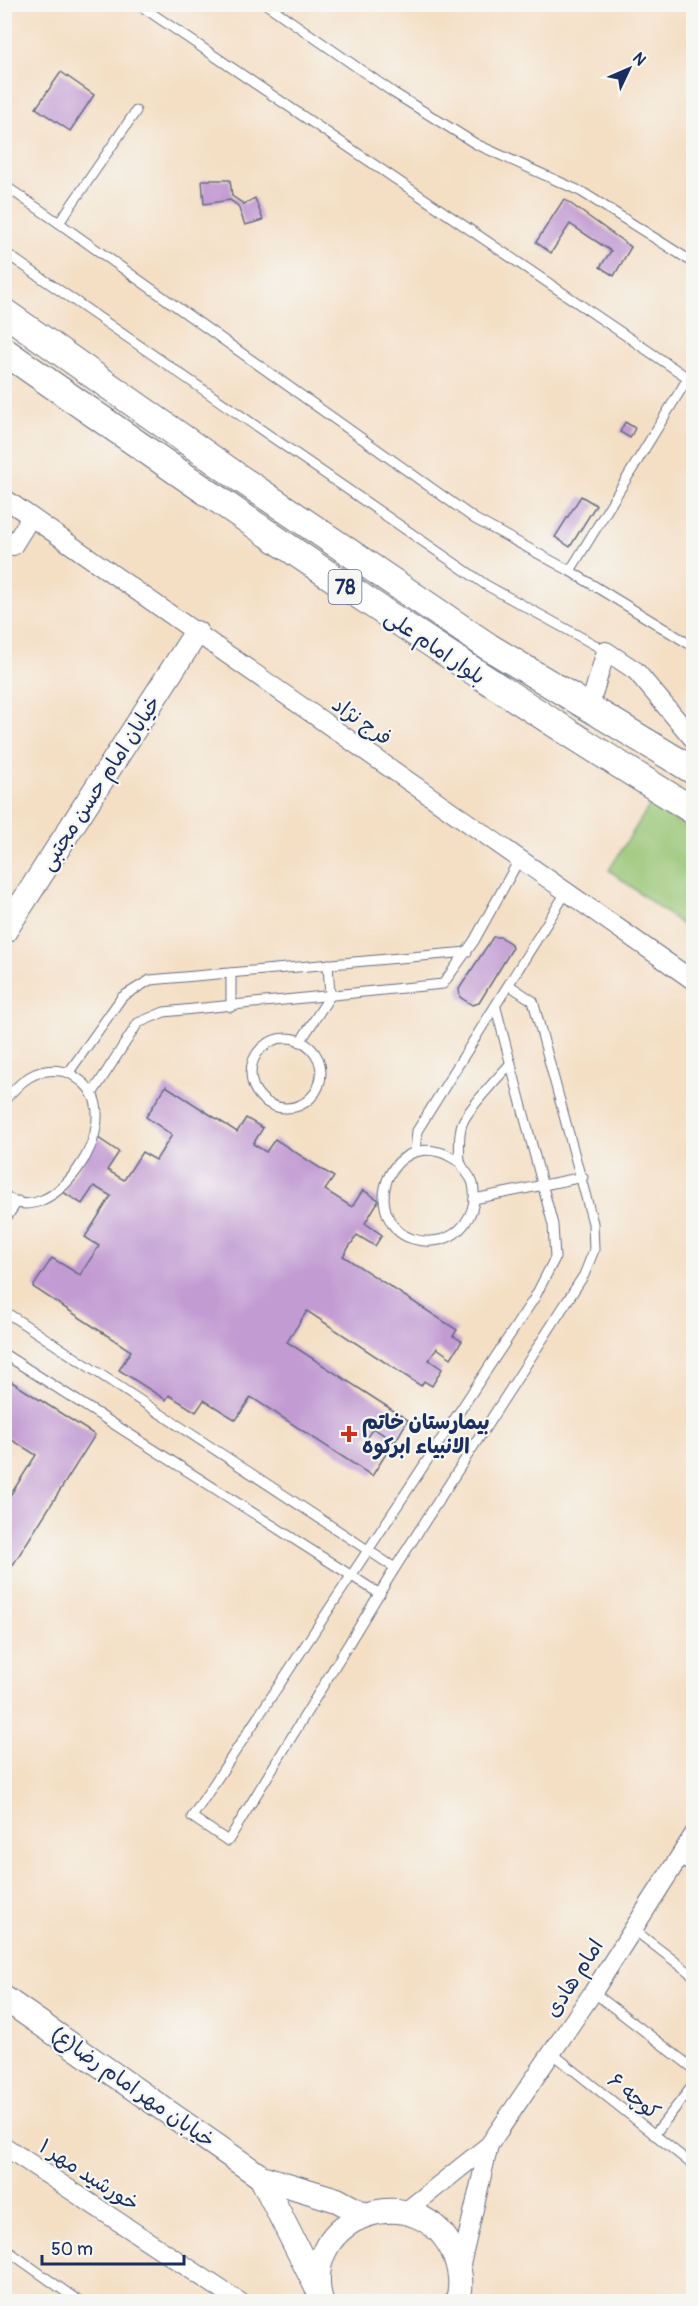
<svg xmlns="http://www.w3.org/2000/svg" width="698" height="2306" viewBox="0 0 698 2306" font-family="Pangolin,'Playpen Sans Arabic',sans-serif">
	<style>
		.green { fill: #97c573; stroke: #597a68; stroke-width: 1.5 }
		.building { fill: #c29bd3 }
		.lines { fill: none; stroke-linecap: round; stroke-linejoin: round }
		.lane-casing { stroke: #676d82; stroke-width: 11 }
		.street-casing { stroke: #676d82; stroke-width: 20 }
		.secondary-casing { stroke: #676d82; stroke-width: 26 }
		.primary-casing { stroke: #676d82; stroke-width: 29 }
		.lane { stroke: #fff; stroke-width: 9 }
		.street { stroke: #fff; stroke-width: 18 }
		.secondary { stroke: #fff; stroke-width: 24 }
		.primary { stroke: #fff; stroke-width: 27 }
		.poi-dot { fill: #c8321e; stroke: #f6f6f2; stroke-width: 2 }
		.labels { text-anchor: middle; stroke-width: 4.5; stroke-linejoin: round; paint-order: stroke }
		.shield { fill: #f6f6f2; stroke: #5d6b8a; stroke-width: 1.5 }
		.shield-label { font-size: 20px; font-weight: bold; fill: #1b2f5e }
		.street-label { font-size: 21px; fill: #1b2f5e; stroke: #f6f6f2 }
		.poi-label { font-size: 21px; font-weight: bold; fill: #1b2f5e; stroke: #f6f6f2; text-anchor: start }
	</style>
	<rect width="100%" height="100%" fill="#f6f6f2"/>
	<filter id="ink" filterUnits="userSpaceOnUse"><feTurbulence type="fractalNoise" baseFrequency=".0167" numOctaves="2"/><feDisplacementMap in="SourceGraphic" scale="12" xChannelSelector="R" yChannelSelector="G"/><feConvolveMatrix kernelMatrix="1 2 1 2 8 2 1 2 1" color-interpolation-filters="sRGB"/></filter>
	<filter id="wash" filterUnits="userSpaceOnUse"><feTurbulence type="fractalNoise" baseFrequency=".008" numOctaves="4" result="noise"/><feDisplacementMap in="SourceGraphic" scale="24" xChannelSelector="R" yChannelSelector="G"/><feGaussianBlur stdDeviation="1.35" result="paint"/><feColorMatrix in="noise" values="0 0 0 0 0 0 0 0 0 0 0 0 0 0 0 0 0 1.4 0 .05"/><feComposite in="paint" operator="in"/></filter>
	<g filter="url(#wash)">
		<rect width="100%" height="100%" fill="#f4dfc5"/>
		<!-- green -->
		<polygon class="green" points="651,803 693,832 693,933 609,870"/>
		<g id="blocks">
			<!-- building -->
			<g class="building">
				<polygon points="61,72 94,95 70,131 36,108"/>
				<polygon points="202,180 230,180 232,196 244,204 255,198 263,220 245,225 238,206 230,200 204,204"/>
				<polygon points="564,199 631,247 614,276 600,267 611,251 570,224 551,253 536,242"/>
				<polygon points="625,422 635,428 630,438 620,432"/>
				<polygon points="581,496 596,505 570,547 555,537"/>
				<polygon points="493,937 501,937 511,944 512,949 479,1003 472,1005 460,997 459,989"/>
				<polygon points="166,1086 237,1132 246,1118 263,1128 253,1144 266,1152 275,1139 334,1177 325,1190 352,1207 363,1190 379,1200 365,1223 382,1235 375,1246 357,1235 343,1256 457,1330 453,1336 462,1341 451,1358 437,1348 429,1360 442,1369 432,1386 424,1381 421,1386 307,1311 287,1342 408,1420 395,1442 373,1428 365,1440 386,1454 372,1476 251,1397 236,1420 204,1400 196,1412 169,1395 166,1400 119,1370 131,1351 33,1287 52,1258 80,1275 99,1246 85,1237 111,1196 94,1186 82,1204 63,1192 98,1138 119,1152 107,1170 124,1180 142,1152 156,1160 172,1135 146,1117"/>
				<polygon points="4,1377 95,1435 4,1579 4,1505 36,1455 4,1435"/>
			</g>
		</g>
	</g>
	<g filter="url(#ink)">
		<use href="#blocks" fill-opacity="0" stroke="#676d82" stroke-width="1.5"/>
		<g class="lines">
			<!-- lane casing -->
			<g class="lane-casing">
				<g id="lane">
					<polyline points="138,4 694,382"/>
					<polyline points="266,4 394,93 476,144 582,192 694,263"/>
					<polyline points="4,185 59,223 136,111"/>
					<polyline points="59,223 475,519 570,571 688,378"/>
					<polyline points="4,252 486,585 606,651"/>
					<polyline points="570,571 694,647"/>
					<polyline points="231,973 231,1007"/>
					<polyline points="496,1008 553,1225 555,1258 535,1297 192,1817 228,1841 395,1568 584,1275 594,1250 593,1223 533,1001 509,985"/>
					<circle cx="286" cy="1073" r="35"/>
					<polyline points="300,1042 330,996 328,964"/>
					<polyline points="69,1072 122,997 150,980 467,952"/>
					<polyline points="92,1094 138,1023 164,1012 443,984 474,941 520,858"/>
					<path d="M4,1101C20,1082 35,1067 61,1071C70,1072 74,1076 81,1081C133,1121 46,1238 4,1194"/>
					<polyline points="415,1152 417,1131 567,891"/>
					<path d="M460,1162C453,1159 446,1153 439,1152C395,1140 366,1197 397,1230C405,1238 419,1242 431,1241C460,1240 479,1213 473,1184C471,1175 461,1169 460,1160C459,1151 459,1132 462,1124C466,1111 500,1075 511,1063"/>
					<polyline points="474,1199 583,1177"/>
					<polyline points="4,1221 18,1201"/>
					<polyline points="4,1311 395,1568"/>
					<polyline points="4,1354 380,1594"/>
					<polyline points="677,1857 694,1870"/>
					<polyline points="633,1929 694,1976"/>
					<polyline points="593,1992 694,2069"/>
					<polyline points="552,2053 694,2166"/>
					<polyline points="654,2135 694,2084"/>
					<polyline points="4,2248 80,2302"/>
				</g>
			</g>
			<!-- street casing -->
			<g class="street-casing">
				<g id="street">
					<polyline points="4,498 694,981"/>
					<polyline points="4,540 13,546 31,517"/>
					<polyline points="589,708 606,651 636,671 694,740"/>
					<polyline points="4,2146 240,2302"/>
					<polyline points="405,2212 489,2145 593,1992 694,1834"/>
					<polyline points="460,2269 489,2145"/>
				</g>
			</g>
			<!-- secondary casing -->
			<g class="secondary-casing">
				<g id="secondary">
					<polyline points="4,932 196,633"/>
					<polyline points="4,1998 261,2177 337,2200 363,2214"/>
					<polyline points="261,2177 317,2288"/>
					<path d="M321,2302C297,2214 422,2173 455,2256C460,2270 463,2287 457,2302"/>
				</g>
			</g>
			<!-- primary casing -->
			<g class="primary-casing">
				<g id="primary">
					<polyline points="4,312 238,477 489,647 694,771"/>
					<path d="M4,351C231,510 458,666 694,811"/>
				</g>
			</g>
			<!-- lane -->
			<use href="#lane" class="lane"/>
			<!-- street -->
			<use href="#street" class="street"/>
			<!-- secondary -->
			<use href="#secondary" class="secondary"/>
			<!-- primary -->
			<use href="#primary" class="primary"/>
		</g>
	</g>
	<!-- markers -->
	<path class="poi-dot" d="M346 1425h6v6h6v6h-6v6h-6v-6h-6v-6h6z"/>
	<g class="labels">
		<!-- shield labels -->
		<rect class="shield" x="328.5" y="570" width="33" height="34" rx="4.5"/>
		<g class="shield-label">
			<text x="345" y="594">78</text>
		</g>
		<!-- street labels -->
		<g class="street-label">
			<text transform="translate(435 647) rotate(34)" y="7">بلوار امام علی</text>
			<text transform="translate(362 721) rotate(35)" y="7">فرج نژاد</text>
			<text transform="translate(100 783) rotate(-57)" y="7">خیابان امام حسن مجتبی</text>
			<text transform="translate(574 1978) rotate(-57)" y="7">امام هادی</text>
			<text transform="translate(133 2087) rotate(35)" y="7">خیابان مهر امام رضا(ع)</text>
			<text transform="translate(634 2096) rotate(39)" y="7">کوچه ۶</text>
			<text transform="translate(89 2175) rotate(33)" y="7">خورشید مهر ۱</text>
		</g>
		<!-- poi labels -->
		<g class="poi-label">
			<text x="362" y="1429">بیمارستان خاتم<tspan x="362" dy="24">الانبیاء ابرکوه</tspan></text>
		</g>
	</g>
	<!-- margin -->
	<rect width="698" height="2306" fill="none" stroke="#f6f6f2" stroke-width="24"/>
	<!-- north arrow -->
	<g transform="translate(629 69) rotate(46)" stroke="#f6f6f2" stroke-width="4.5" paint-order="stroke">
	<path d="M0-4.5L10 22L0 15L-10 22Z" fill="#1b2f5e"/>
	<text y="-9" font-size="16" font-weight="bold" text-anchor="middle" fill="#1b2f5e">N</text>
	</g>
	<!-- scale -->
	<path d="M42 2255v9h142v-9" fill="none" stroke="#1b2f5e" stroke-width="3"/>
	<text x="51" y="2255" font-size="18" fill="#1b2f5e" stroke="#f6f6f2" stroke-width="4.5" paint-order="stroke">50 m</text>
</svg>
